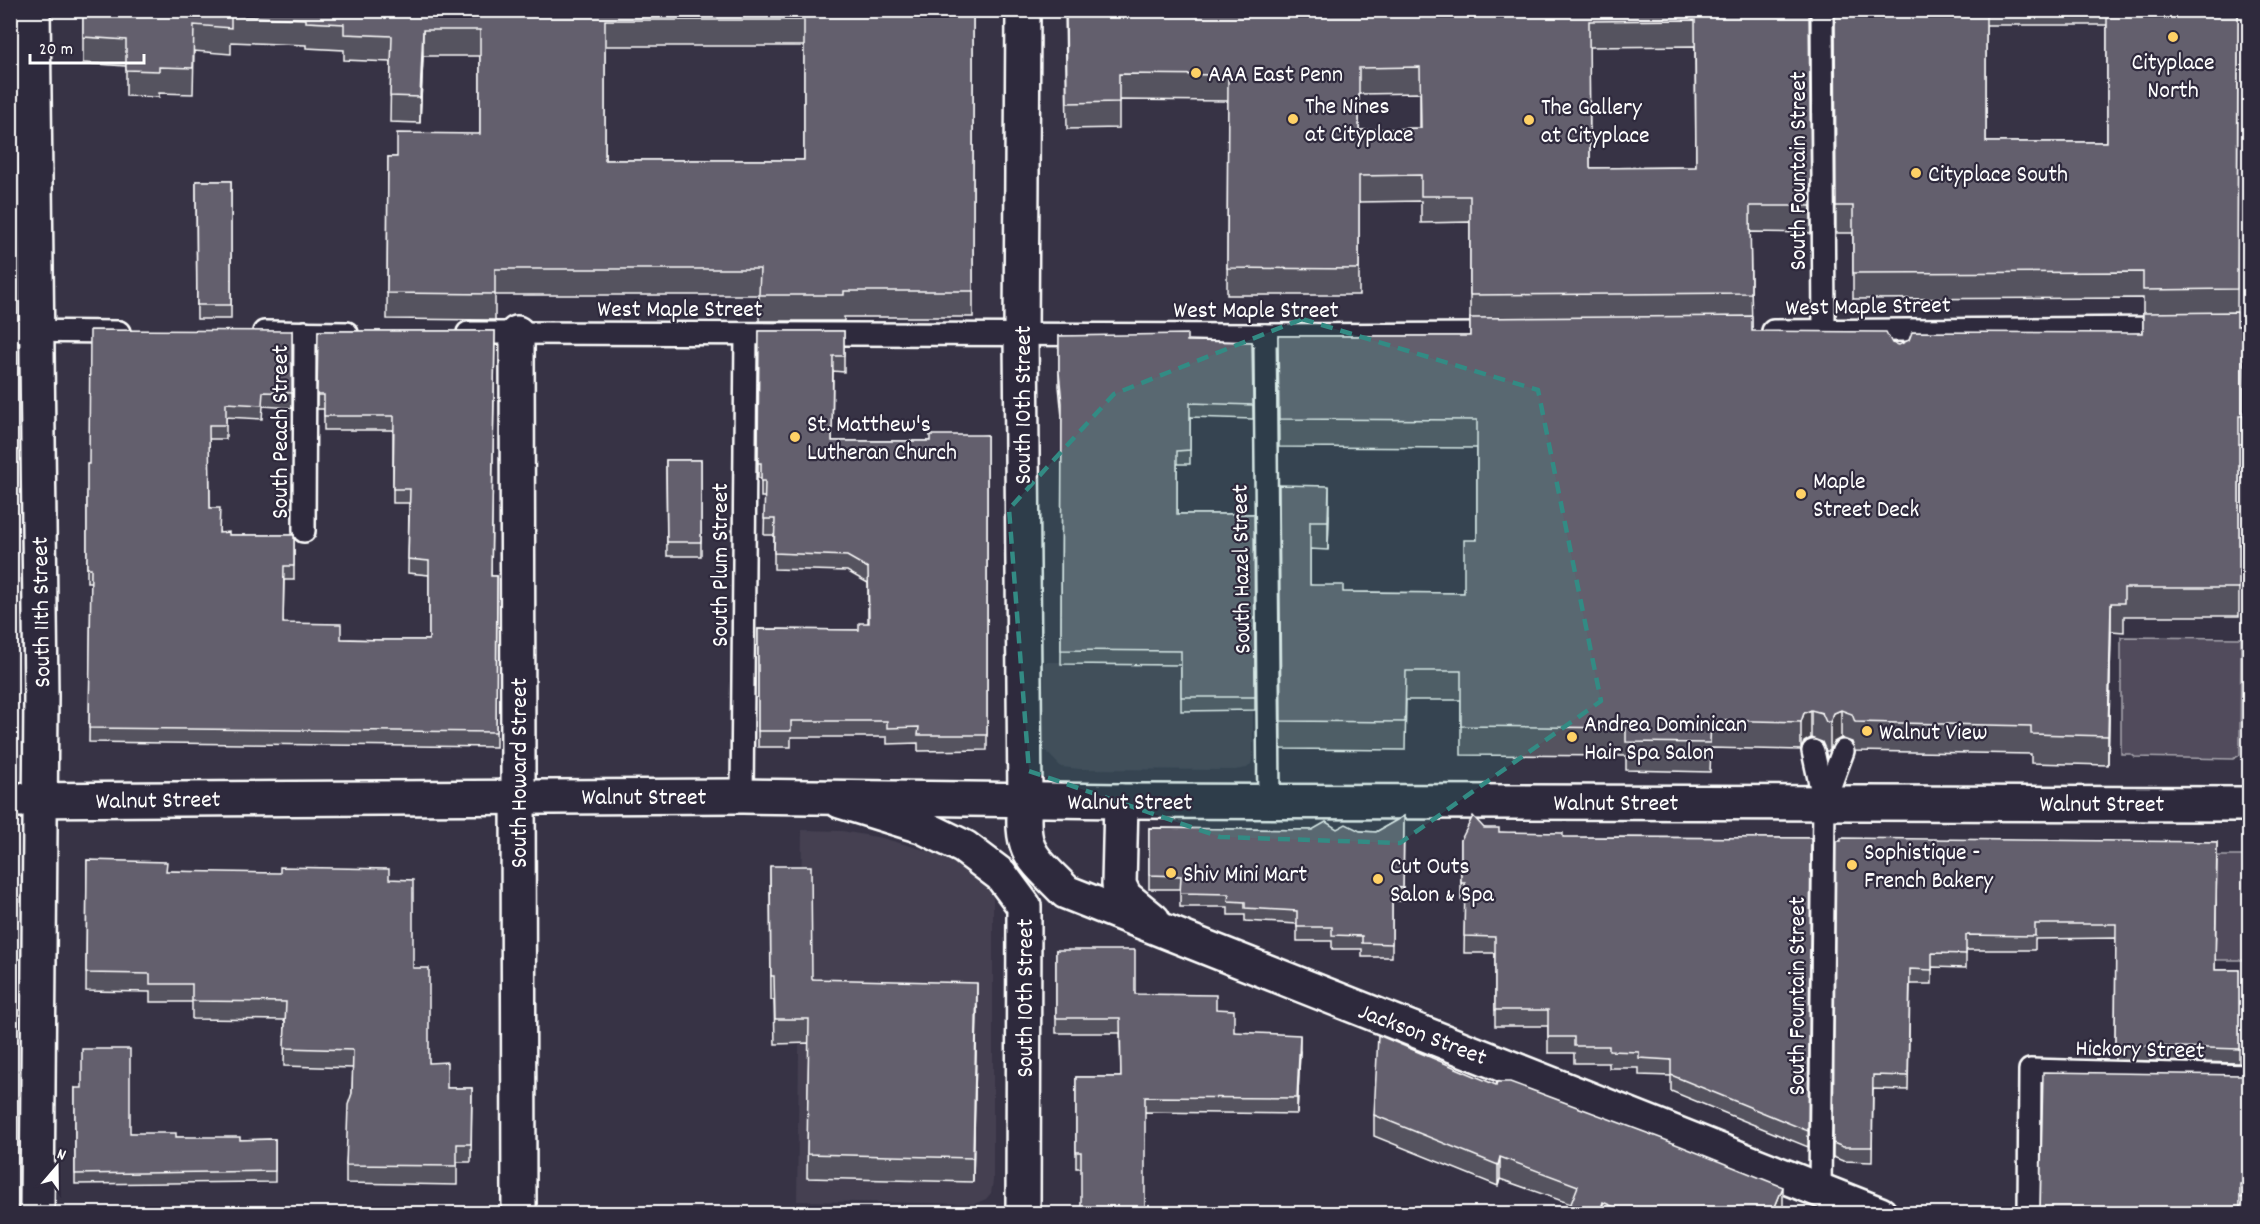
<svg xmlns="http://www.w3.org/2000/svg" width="2260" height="1224" viewBox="0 0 2260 1224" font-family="Dekko,sans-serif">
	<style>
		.built { fill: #444051 }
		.green { fill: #514c5c; stroke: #a8a6ae; stroke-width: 1.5 }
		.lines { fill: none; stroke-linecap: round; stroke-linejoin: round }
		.lane-casing { stroke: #fff; stroke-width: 26 }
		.street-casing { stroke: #fff; stroke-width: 38 }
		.secondary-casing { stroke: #fff; stroke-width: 38 }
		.primary-casing { stroke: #fff; stroke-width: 38 }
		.lane { stroke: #2f2a3d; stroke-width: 21 }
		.street { stroke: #2f2a3d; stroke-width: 33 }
		.secondary { stroke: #2f2a3d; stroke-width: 33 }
		.primary { stroke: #2f2a3d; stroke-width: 33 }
		.wall { fill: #55525e; stroke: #fff; stroke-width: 1.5; fill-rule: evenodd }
		.shaded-wall { fill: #45424c; stroke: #fff; stroke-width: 1.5 }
		.building { fill: #635f6d; stroke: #fff; stroke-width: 1.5; fill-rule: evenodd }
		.marked { fill: #338b84; fill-opacity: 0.2; stroke: #338b84; stroke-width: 4.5; stroke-dasharray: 12 8; stroke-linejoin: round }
		.poi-dot { fill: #ffd166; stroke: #2f2a3d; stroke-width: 2 }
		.labels { text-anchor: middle; stroke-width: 4.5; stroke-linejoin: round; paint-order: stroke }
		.poi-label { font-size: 24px; fill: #fff; stroke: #2f2a3d; text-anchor: start }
		.street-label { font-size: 24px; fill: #fff; stroke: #2f2a3d }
	</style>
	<rect width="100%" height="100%" fill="#373345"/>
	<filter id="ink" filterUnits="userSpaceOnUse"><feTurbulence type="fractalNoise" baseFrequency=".0167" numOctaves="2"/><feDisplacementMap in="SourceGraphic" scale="12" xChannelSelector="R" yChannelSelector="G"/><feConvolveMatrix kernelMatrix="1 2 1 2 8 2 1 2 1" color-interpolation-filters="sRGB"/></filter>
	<g filter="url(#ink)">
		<!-- built -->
		<g class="built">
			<polygon points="1044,662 1253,662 1253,757 1251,764 1247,768 1235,770 1080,769 1061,767 1044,749 1042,739"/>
			<polygon points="802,830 842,831 882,838 921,849 953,860 980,877 989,886 993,898 993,1181 991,1193 986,1199 974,1204 797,1201"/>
		</g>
		<!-- green -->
		<g class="green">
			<polygon points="2121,637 2241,638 2240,755 2233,759 2135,757 2131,754 2121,754"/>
			<polygon points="2217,856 2245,856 2246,960 2215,960"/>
		</g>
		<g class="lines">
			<!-- lane casing -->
			<g class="lane-casing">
				<g id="lane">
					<polyline points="1822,10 1824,331"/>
					<polyline points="10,331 119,332"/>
					<polyline points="1773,331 2171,328"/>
					<polyline points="264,332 347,333"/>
					<polyline points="468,333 1265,335 1499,334"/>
					<polyline points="1265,335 1269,801"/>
					<polyline points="304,531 305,332"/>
					<polyline points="1813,751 1824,802 1820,1189"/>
					<polyline points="742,796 746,334"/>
					<polyline points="1824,802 1843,751"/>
					<polyline points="2029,1214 2030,1070 2250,1076"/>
				</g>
			</g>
			<!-- street casing -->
			<g class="street-casing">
				<g id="street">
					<polyline points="33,10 41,696 37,1214"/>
					<polyline points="1023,10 1021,335 1025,800"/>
					<polyline points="517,333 519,1214"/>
					<polyline points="840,801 921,826 964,847 1001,875 1024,906 1023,1214"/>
				</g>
			</g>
			<!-- secondary casing -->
			<g class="secondary-casing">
				<g id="secondary">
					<path d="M1025,800C1020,853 1031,856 1066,892L1880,1214"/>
					<polyline points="1121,801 1119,885 1125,897 1153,920"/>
				</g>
			</g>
			<!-- primary casing -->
			<g class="primary-casing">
				<polyline id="primary" points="10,800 742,796 1121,801 2250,804"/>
			</g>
			<!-- lane -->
			<use href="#lane" class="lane"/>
			<!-- street -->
			<use href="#street" class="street"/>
			<!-- secondary -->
			<use href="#secondary" class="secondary"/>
			<!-- primary -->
			<use href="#primary" class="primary"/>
		</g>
		<!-- wall -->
		<g class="wall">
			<path d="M83,10H973V317H844V321H759V295H495V320L387,319L388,157H397L480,134V56H423L420,123L390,122L391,62L344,60V50L306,48V45L231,42V54L194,51L193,94L159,93V97L126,96V66L83,63ZM605,46H804V160H605Z"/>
			<path d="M1065,10H1809L1811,233L1750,232L1752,331L1892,343L1899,345L2143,333V298L1853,299V233H1836L1835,10H2238V50L2237,326H2244L2243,444H2239V616H2124V632L2111,631L2108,765L2031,763V754L1855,751L1852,742L1841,738L1834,742L1830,751H1826L1822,742L1811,738L1804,742L1801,750L1711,748L1710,772L1626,770V756L1461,755V700H1406L1405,750L1281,749L1279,485L1329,515L1328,550L1310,549V585L1343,592L1464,593L1477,540V448L1279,447L1278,336H1470V222L1421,223V201L1359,202V295H1227L1228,101L1119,100V128L1067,129ZM1986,25H2107V142H1986ZM1695,46L1696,167L1590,168L1589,47ZM1420,93V128L1359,130V94Z"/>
			<polygon points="196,181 231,181 231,319 197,319"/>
			<polygon points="292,331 292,408 263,406 262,419 226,417 226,439 209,439 210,508 220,533 229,535 294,535 294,580 284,580 283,623 341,639 383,640 429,640 429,575 408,573 409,503 393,503 393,430 324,430 324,409 317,409 318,331 495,331 491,576 497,576 496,747 89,742 91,582 87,582 87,499 89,464"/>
			<polygon points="759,331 844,331 844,372 833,371 832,441 930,441 987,435 987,750 918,751 918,743 887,744 887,737 791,737 791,747 758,747 758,629 859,630 868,623 868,583 847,571 774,569 774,535 764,535 765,497 761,497 761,478 758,478"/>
			<polygon points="1059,336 1252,342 1253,419 1190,417 1190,464 1177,464 1177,514 1254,514 1255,710 1181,711 1181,665 1061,664 1062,417 1059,386"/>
			<polygon points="666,460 701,460 701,556 667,556"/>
			<polygon points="1404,816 1403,901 1392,901 1392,957 1362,957 1362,949 1332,949 1332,941 1297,941 1297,924 1245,921 1245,915 1228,915 1228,907 1180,907 1180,889 1149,889 1149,828 1312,830 1337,829 1376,832"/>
			<polygon points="1484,828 1499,832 1563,837 1811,838 1808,1147 1671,1091 1671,1076 1639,1075 1639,1068 1609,1068 1609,1063 1574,1063 1574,1053 1548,1053 1548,1026 1495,1026 1495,953 1464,953 1465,900 1461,900 1461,840"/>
			<polygon points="1836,841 2217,842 2215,970 2239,970 2239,1063 2115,1060 2116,938 2035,939 2035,950 1966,950 1966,968 1932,967 1932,984 1910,984 1908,1090 1873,1089 1872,1162 1843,1161 1833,1157"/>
			<polygon points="87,860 167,871 389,879 413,968 429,1063 447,1088 472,1088 471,1162 457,1162 457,1185 346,1183 346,1165 352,1093 353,1068 284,1066 285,1020 192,1019 192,1002 150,1002 150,992 86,991"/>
			<polygon points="770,866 812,979 977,1007 973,1182 807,1178 809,1043 775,1044 774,1000 771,1000"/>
			<polygon points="1056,950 1135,994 1216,1009 1234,1032 1300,1051 1297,1114 1145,1112 1081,1168 1076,1168 1076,1077 1121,1077 1120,1033 1056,1033"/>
			<polygon points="75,1088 130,1133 176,1137 240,1140 275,1139 275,1182 75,1184"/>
			<polygon points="2245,1104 2248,1104 2249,1197 2040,1214"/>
			<polygon points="1374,1115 1783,1208 1780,1214 1570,1214 1571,1204 1500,1179 1498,1186 1374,1136"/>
		</g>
		<!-- shaded-wall -->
		<g class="shaded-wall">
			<polygon points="423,30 423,56 420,123 420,97"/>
			<polygon points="1329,486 1329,515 1328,550 1328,521"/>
			<polygon points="2111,603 2111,631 2108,765 2108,736"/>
			<polygon points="1811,710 1811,738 1804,742 1801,750 1801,722 1804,713"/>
			<polygon points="1841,710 1841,738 1834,742 1830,751 1830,722 1834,713"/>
			<polygon points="977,983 977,1007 973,1182 973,1158"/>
			<polygon points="1300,1035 1300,1051 1297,1114 1297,1098"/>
			<polygon points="1500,1157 1500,1179 1498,1186 1498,1165"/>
			<polygon points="1783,1187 1783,1208 1780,1214 1772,1214"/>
			<polygon points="1603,1202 1603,1214 1599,1214"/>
		</g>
		<!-- building -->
		<g class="building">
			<path d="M83,10H973V291H844V295H759L760,269H495V294L387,293L388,157H397V133L480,134V30H423L420,97L390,96L392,36L344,34V24L306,22V19L231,16V28L194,25L193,68L159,67V71L126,70V40L83,37ZM605,20H804V160H605Z"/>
			<path d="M1066,10H1809L1811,206H1750L1751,293L1470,295V196H1421V175L1359,176V269L1227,268L1228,75L1119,74V102L1067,103ZM1695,20L1696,167L1590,168L1589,21ZM1420,67L1421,128L1359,130V68Z"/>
			<polygon points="1835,10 1986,10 1986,142 2107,142 2107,10 2238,10 2238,23 2237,289 2143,290 2143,272 1853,273 1853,206 1836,206"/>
			<polygon points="196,181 231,181 231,305 197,305"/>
			<polygon points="2237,312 2237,326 2244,326 2243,416 2239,416 2239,588 2124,588 2124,603 2111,603 2108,736 2031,734 2031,726 1855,722 1852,714 1841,710 1834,713 1830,722 1826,722 1822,713 1811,710 1804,713 1801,722 1711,720 1710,743 1626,742 1626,728 1461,726 1461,671 1406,671 1405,722 1281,721 1279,485 1329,486 1328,521 1310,521 1310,585 1343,585 1343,592 1464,593 1464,540 1477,540 1477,420 1279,419 1278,336 1470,336 1470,318 1752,316 1752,331 1886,332 1892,343 1899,345 1909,340 1912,332 2143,333 2143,313"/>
			<polygon points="90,330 292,331 292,393 263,392 262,405 226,403 226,425 209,425 210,508 220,508 219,533 229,532 229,535 294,535 294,566 284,566 283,623 341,624 341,639 383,640 429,640 429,561 408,559 410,489 393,489 394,416 324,416 324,395 317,395 318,331 495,331 491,576 497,576 496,732 89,728 91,568 87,568 87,464 89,464"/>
			<polygon points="759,331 844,331 844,356 833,356 832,441 930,441 930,435 987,435 987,735 918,735 919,727 887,728 887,721 791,721 791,731 758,731 758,629 859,630 859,623 869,623 868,568 847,556 774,553 775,519 764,519 765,481 761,481 761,463 758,463"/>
			<polygon points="1187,334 1187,341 1252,342 1253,405 1190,403 1190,450 1177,451 1177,514 1254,514 1255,697 1181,697 1181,651 1061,650 1062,403 1059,372 1059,336"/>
			<polygon points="666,460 701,460 701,542 667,542"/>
			<polygon points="1404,816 1403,888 1392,887 1392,944 1362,943 1362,936 1332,935 1332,927 1297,927 1297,911 1245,908 1245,902 1228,901 1229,894 1180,893 1181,876 1149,875 1149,828 1312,830 1326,822 1337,829 1346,824 1360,831 1376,832"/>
			<polygon points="1473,816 1484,828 1499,828 1499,832 1563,833 1563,837 1811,838 1808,1131 1671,1075 1671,1060 1639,1058 1639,1052 1609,1051 1609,1046 1574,1046 1574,1037 1548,1037 1548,1010 1495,1010 1495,937 1464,936 1465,883 1461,883 1461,840"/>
			<polygon points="1841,838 2217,842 2215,970 2239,970 2239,1049 2115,1045 2116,924 2035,924 2035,936 1966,935 1966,954 1932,953 1932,970 1910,969 1908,1076 1873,1075 1872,1147 1843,1147 1833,1143 1836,841 1841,841"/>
			<polygon points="87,860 167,862 166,871 280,873 280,867 389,869 389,879 413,880 413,968 429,968 429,1063 447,1062 447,1088 472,1088 471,1144 457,1144 457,1166 346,1165 348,1105 352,1093 353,1050 284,1048 286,1002 192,1001 192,984 150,984 150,974 86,973"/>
			<polygon points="770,866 811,866 812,979 977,983 973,1158 807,1154 809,1019 775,1019 774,976 771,976"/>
			<polygon points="1056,950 1135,950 1135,994 1216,995 1216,1009 1234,1010 1234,1032 1300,1035 1297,1098 1145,1097 1145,1214 1081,1214 1081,1152 1076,1152 1076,1077 1121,1077 1120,1018 1056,1018"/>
			<polygon points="1378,1035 1496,1085 1497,1082 1510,1082 1663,1139 1783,1187 1772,1214 1630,1214 1603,1202 1599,1214 1591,1214 1570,1206 1578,1186 1500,1157 1498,1165 1374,1115"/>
			<polygon points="82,1049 130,1049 130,1133 176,1133 176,1137 240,1137 240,1140 275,1139 275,1171 75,1174 75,1088 82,1088"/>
			<polygon points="2043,1072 2244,1075 2245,1104 2248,1104 2249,1184 2240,1184 2240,1214 2040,1214"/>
			<polygon points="1380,1209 1403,1214 1380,1214"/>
		</g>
	</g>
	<!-- marked area -->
	<path class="marked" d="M1302,319L1538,390L1601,701L1400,843L1220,837L1029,771L1009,509L1114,394Z"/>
	<!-- markers -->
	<g class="poi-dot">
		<circle cx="2173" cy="37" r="6"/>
		<circle cx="1196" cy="73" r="6"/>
		<circle cx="1293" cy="119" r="6"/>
		<circle cx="1529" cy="120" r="6"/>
		<circle cx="1916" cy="173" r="6"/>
		<circle cx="795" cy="437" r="6"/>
		<circle cx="1801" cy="494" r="6"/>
		<circle cx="1867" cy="731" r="6"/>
		<circle cx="1572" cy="737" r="6"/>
		<circle cx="1852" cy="865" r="6"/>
		<circle cx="1171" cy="873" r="6"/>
		<circle cx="1378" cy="879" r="6"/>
	</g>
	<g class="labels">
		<!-- poi labels -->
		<g class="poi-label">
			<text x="2173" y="69" text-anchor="middle">Cityplace<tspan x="2173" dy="28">North</tspan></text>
			<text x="1208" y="81">AAA East Penn</text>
			<text x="1305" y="113">The Nines<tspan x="1305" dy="28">at Cityplace</tspan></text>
			<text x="1541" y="114">The Gallery<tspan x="1541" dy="28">at Cityplace</tspan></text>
			<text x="1928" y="181">Cityplace South</text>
			<text x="807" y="431">St. Matthew's<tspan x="807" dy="28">Lutheran Church</tspan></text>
			<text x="1813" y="488">Maple<tspan x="1813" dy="28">Street Deck</tspan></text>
			<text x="1584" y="731">Andrea Dominican<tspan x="1584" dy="28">Hair Spa Salon</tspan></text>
			<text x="1879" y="739">Walnut View</text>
			<text x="1864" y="859">Sophistique -<tspan x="1864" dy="28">French Bakery</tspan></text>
			<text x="1390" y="873">Cut Outs<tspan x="1390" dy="28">Salon &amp; Spa</tspan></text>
			<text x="1183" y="881">Shiv Mini Mart</text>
		</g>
		<!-- street labels -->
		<g class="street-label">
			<text transform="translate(1797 171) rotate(-90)" y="8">South Fountain Street</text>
			<text transform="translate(1868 305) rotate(-1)" y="8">West Maple Street</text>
			<text x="680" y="316">West Maple Street</text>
			<text x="1256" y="317">West Maple Street</text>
			<text transform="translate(1022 405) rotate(-90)" y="8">South 10th Street</text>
			<text transform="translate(279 432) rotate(-90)" y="8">South Peach Street</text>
			<text transform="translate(719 565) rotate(-90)" y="8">South Plum Street</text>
			<text transform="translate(1240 569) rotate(-91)" y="8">South Hazel Street</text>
			<text transform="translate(40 612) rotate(-91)" y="8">South 11th Street</text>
			<text transform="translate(518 773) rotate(-90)" y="8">South Howard Street</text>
			<text x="644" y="804">Walnut Street</text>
			<text transform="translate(158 799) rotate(-1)" y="8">Walnut Street</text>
			<text x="1130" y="809">Walnut Street</text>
			<text x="1616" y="810">Walnut Street</text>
			<text x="2102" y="811">Walnut Street</text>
			<text transform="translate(1796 996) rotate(-90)" y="8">South Fountain Street</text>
			<text transform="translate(1024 998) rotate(-90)" y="8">South 10th Street</text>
			<text transform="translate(1423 1033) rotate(21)" y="8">Jackson Street</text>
			<text transform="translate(2140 1048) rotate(1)" y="8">Hickory Street</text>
		</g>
	</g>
	<!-- margin -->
	<rect width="2260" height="1224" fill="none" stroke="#2f2a3d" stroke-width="36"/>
	<rect x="18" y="18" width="2224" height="1188" fill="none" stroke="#fff" stroke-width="2" filter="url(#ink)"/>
	<!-- north arrow -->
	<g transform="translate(57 1167) rotate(20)" stroke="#2f2a3d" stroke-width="4.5" paint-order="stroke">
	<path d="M0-4.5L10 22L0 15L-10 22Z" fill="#ffffff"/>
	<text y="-9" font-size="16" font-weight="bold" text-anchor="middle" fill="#ffffff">N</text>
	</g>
	<!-- scale -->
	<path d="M30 54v9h114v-9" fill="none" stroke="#ffffff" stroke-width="3"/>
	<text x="39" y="54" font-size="18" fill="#ffffff" stroke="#2f2a3d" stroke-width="4.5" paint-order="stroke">20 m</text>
</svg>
